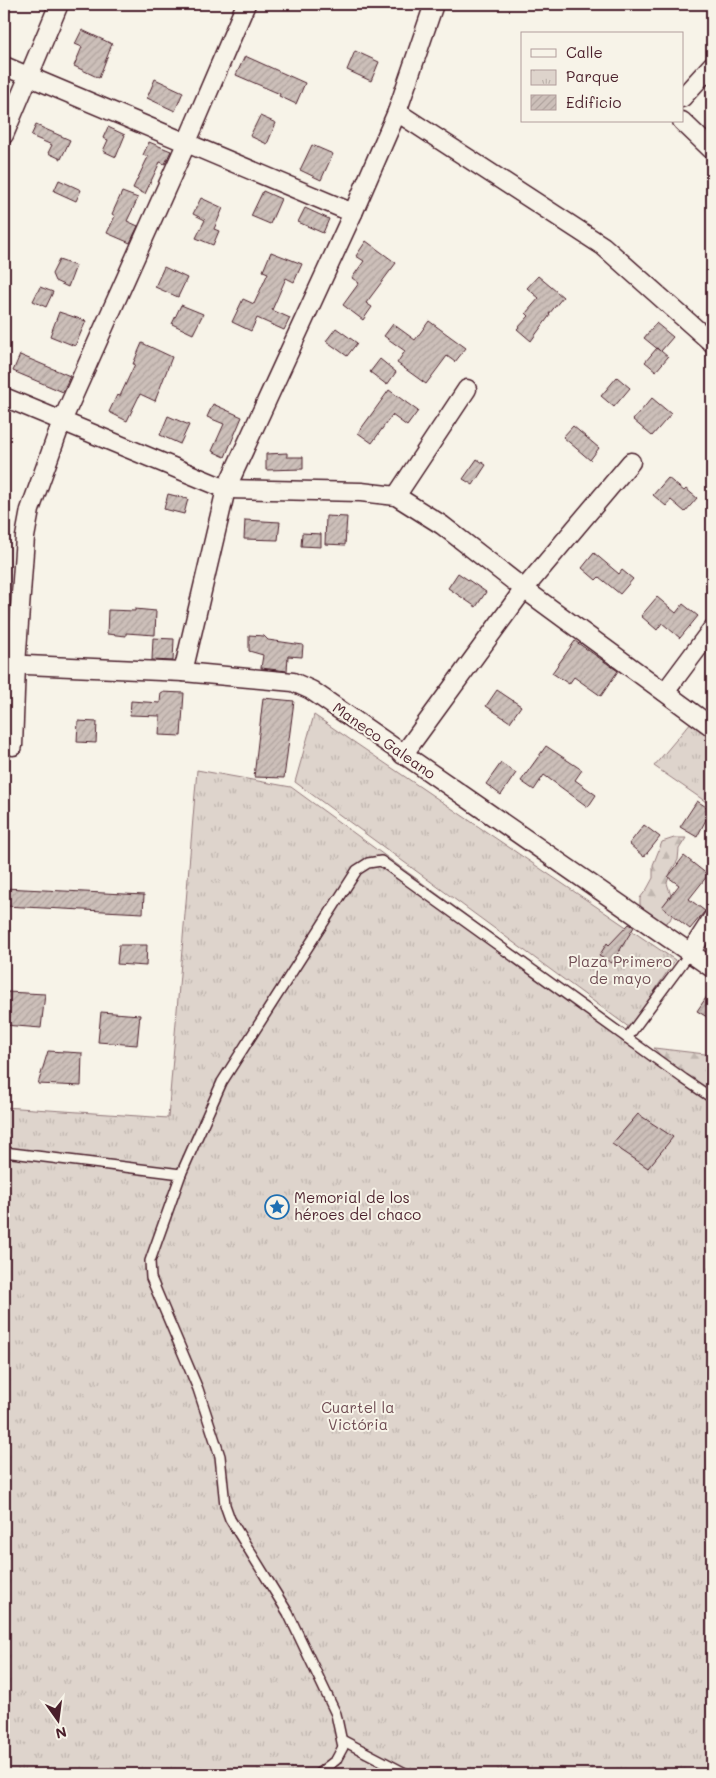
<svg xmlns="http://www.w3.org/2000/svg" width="716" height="1778" viewBox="0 0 716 1778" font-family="Mali,sans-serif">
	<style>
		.forest { fill: url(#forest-firs); stroke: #947a7c }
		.park { fill: url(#park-tufts); stroke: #947a7c }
		.building { fill: url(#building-hatch); stroke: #4a1f2b }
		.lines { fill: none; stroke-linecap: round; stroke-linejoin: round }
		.service-casing { stroke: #4a1f2b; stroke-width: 12 }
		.minor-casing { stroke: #4a1f2b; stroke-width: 21 }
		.service { stroke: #f7f3e8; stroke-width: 9 }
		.minor { stroke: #f7f3e8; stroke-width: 18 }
		.labels { text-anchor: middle; stroke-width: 4; stroke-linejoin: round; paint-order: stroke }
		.street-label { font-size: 15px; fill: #4a1f2b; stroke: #f7f3e8 }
		.park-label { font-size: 15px; fill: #6f4c53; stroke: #f7f3e8 }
		.poi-label { font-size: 15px; fill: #4a1f2b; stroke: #f7f3e8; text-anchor: start }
	</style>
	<defs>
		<pattern id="forest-firs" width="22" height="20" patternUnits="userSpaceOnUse" patternTransform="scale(1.25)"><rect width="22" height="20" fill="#ded4cc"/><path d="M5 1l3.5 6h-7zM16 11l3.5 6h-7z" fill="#c0b6af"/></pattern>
		<pattern id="park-tufts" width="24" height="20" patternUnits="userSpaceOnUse" patternTransform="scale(1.25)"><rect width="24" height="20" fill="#ded4cc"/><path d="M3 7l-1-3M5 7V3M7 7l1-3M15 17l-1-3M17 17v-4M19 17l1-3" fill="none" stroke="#c0b6af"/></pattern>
		<pattern id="building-hatch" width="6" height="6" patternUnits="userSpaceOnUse" patternTransform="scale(1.25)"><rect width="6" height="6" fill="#ccbfb9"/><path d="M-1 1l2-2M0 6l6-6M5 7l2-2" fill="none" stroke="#b1a49f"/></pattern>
	</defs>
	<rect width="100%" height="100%" fill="#f7f3e8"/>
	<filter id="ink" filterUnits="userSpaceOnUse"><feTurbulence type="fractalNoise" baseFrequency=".02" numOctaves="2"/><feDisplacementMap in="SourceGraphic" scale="10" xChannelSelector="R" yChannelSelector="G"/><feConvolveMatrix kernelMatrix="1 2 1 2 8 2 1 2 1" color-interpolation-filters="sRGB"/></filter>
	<g filter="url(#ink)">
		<!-- forest -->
		<g class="forest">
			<polygon points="674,838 686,838 679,849 678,860 671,871 667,883 675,908 670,920 659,927 640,911 640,898 647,889 653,878 653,865 662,842"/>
			<polygon points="654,1048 705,1054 712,1062 712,1096 685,1084"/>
		</g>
		<!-- park -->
		<g class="park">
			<polygon points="314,715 675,960 630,1028 295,782"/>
			<polygon points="692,721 712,736 712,806 654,766"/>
			<polygon points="197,770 291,787 712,1095 712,1774 4,1774 4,1107 168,1118"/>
		</g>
		<!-- building -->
		<g class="building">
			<polygon points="82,30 112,44 99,78 74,66 82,47 75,44"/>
			<polygon points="355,51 379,62 371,81 347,70"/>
			<polygon points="245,56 305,83 296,104 279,96 280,94 236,75"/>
			<polygon points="155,79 183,92 175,111 147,98"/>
			<polygon points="260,116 276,123 267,144 250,136"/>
			<polygon points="36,125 70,140 61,159 48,153 52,145 31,136"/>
			<polygon points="108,127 125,135 116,157 103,151 108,140 103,138"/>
			<polygon points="149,142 171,151 165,164 160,162 145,194 133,188 148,157 143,155"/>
			<polygon points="312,145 333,154 321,180 300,170"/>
			<polygon points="59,180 81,190 76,201 54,191"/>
			<polygon points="263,191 281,199 270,224 251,216"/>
			<polygon points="122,192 138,198 127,221 138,226 130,243 107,233 115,216 112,214"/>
			<polygon points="201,198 223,208 214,229 219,231 213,245 196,238 205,220 193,214"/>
			<polygon points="305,208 329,219 323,233 298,222"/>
			<polygon points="366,241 396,263 366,303 372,307 363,320 343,305 359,283 352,278 364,261 356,256"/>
			<polygon points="271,252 302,264 294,282 286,278 272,310 290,318 284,330 257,318 251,331 232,322 243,299 254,304 268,273 263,271"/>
			<polygon points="59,260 76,266 68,287 55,281 52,274"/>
			<polygon points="164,267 187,278 178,297 155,287"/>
			<polygon points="538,276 563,297 549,314 550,315 531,341 517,329 529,316 526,313 539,298 527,288"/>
			<polygon points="40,287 53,292 46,307 33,301"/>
			<polygon points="181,305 203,314 193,334 172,324"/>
			<polygon points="59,312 86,321 75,346 50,336"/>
			<polygon points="429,321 466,348 455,362 447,356 426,384 397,363 405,351 384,336 393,324 415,340"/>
			<polygon points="656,323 673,337 661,351 668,357 656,371 645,362 657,348 660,351 644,338"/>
			<polygon points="336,328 357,343 347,356 326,341"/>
			<polygon points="142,343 172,357 155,401 140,394 127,421 109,412 117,395 120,396 135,364 133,364"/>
			<polygon points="20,355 70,376 63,392 13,371"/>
			<polygon points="380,359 396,372 387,385 370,372"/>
			<polygon points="617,377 630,388 614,407 601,396"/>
			<polygon points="389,390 418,411 407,426 392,415 372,443 358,433"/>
			<polygon points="652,398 671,414 652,436 633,420"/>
			<polygon points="213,404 242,417 225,457 212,451 224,424 207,417"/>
			<polygon points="168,416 189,425 180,444 160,435"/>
			<polygon points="573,426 599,448 590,460 563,437"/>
			<polygon points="287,453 287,457 303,457 303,469 266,470 266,454"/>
			<polygon points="477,459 486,465 473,485 463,479"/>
			<polygon points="668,478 684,491 686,489 697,498 685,512 671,500 666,506 653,495"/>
			<polygon points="168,494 188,499 184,514 164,509"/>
			<polygon points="326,516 347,517 345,545 325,544"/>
			<polygon points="245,520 280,522 278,540 244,539"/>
			<polygon points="302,533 321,534 321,547 301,546"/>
			<polygon points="594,553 619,574 622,570 633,579 620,594 599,577 596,580 582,568"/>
			<polygon points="458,573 486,592 476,607 448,588"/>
			<polygon points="657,597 676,613 683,604 698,616 680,638 662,623 657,630 641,616"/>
			<polygon points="135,609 156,611 155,635 126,633 126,636 107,634 108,610 135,611"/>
			<polygon points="249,635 264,636 268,640 303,645 302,657 288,656 287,671 261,668 263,655 249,651"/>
			<polygon points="153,638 174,639 173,661 152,660"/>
			<polygon points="575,641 618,671 601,696 574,677 569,684 552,673"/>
			<polygon points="497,690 521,706 510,722 486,706"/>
			<polygon points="161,692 184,693 181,736 159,735 160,716 130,715 131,701 160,703"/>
			<polygon points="263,698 294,701 284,778 254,777"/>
			<polygon points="78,721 97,722 96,743 77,742"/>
			<polygon points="546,746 582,770 575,780 596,795 588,807 544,775 534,790 521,781"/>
			<polygon points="501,763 516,773 501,795 486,784"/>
			<polygon points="697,801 711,810 697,837 680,827"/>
			<polygon points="644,825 660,837 644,857 629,844"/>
			<polygon points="684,856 708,875 689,899 705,911 690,929 662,907 679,885 668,877"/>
			<polygon points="4,888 144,895 143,913 4,906"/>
			<polygon points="629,924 634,927 612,963 599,956 607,943 609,945"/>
			<polygon points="119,945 147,945 146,966 117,964"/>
			<polygon points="712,989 712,1020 697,1011"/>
			<polygon points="7,992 45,994 41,1028 4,1025"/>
			<polygon points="101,1012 140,1015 137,1045 98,1042"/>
			<polygon points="48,1051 82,1053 81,1086 38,1084"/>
			<polygon points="638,1114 673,1137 648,1168 612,1144"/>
		</g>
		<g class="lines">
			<!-- service casing -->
			<g class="service-casing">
				<g id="service">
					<polyline points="627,1038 690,953"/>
					<polyline points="4,1152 181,1174 150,1261 151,1278 198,1389 220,1456 225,1505 230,1519 288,1613 336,1714 343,1747 336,1760 318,1774"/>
					<polyline points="181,1174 222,1082 357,870 368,863 381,861 684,1079 712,1098"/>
					<polyline points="342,1740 407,1774"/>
				</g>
			</g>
			<!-- minor casing -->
			<g class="minor-casing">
				<g id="minor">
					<polyline points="4,66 353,213"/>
					<polyline points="682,98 712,65"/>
					<polyline points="397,112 603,246 712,343"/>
					<polyline points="682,121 712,150"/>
					<polyline points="4,135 59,4"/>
					<polyline points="4,397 226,489 361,492 396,496 442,525 524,589 712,727"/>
					<polyline points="396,496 467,389"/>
					<polyline points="4,664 183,672 293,682 311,690 712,968"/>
					<polyline points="183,672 226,489 353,213 397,112 434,4"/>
					<polyline points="665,692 712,629"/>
					<polyline points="13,746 16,665 25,537 30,510 62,421 186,144 246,4"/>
					<polyline points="403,755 524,589 631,462"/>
					<polyline points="690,953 712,919"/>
				</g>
			</g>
			<!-- service -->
			<use href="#service" class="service"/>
			<!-- minor -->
			<use href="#minor" class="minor"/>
		</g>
	</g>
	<!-- icons -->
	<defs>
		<g id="sight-ring" transform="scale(1.25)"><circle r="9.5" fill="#f7f3e8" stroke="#1f6fb2" stroke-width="1.5"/><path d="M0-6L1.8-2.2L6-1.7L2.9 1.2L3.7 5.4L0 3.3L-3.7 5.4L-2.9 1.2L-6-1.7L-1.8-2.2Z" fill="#1f6fb2"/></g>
	</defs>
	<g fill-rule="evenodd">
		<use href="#sight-ring" x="277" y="1207"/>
	</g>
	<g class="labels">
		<!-- street labels -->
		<g class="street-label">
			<text transform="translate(384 741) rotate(35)" y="5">Maneco Galeano</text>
		</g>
		<!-- park labels -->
		<g class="park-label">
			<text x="620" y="967">Plaza Primero<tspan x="620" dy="17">de mayo</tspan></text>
			<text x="358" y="1413">Cuartel la<tspan x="358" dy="17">Victória</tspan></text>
		</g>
		<!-- poi labels -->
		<g class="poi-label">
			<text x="294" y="1203">Memorial de los<tspan x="294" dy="17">héroes del chaco</tspan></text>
		</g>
	</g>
	<!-- margin -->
	<rect width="716" height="1778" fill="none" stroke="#f7f3e8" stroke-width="20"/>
	<rect x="10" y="10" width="696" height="1758" fill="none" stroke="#4a1f2b" stroke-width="2" filter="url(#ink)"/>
	<!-- legend -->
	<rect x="521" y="32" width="162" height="90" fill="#f7f3e8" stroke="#b29e9c"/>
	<rect x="531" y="49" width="25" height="8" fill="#f7f3e8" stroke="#b29e9c"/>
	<text x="566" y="58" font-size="15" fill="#4a1f2b">Calle</text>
	<rect x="531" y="70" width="25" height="15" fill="url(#park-tufts)" stroke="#b29e9c"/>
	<text x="566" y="82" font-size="15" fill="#4a1f2b">Parque</text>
	<rect x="531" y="95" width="25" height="15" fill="url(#building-hatch)" stroke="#b29e9c"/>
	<text x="566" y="108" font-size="15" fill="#4a1f2b">Edificio</text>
	<!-- north arrow -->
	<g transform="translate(58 1720) rotate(166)" stroke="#f7f3e8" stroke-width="4" paint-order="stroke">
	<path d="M0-4L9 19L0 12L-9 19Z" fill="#4a1f2b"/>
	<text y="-8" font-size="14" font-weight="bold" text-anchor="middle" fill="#4a1f2b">N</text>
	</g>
</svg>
